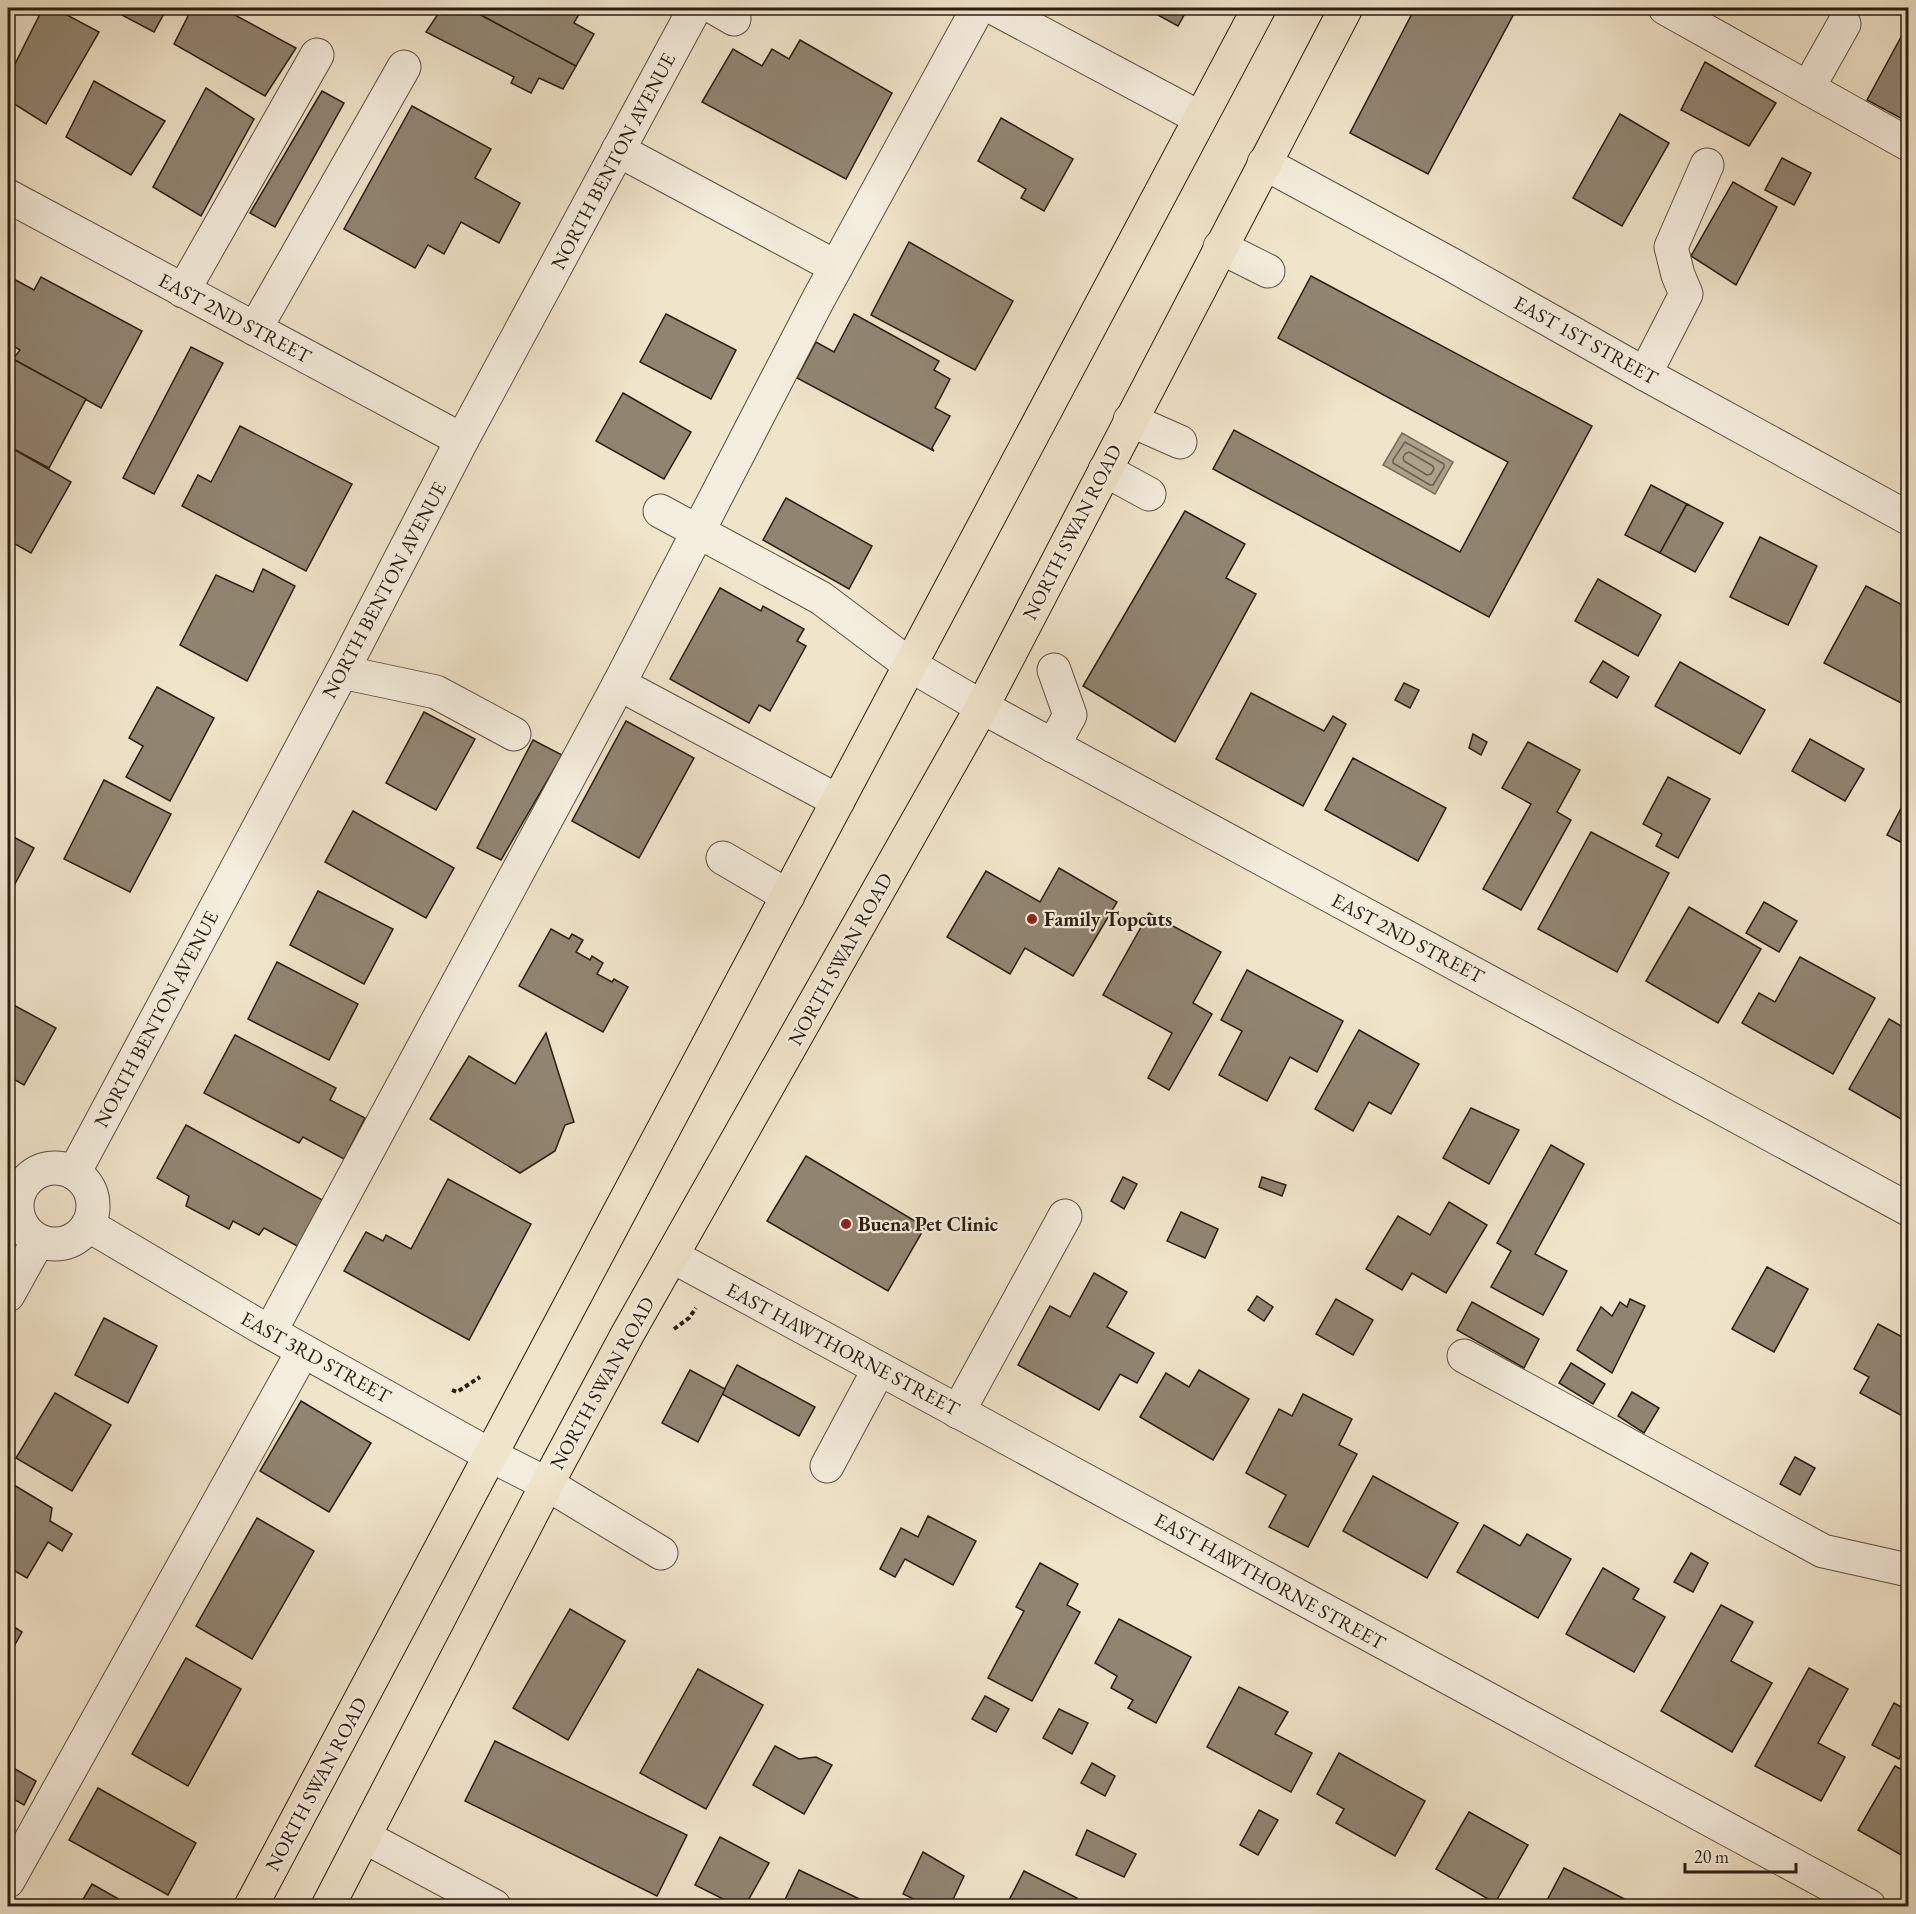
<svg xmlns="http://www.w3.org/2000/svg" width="1916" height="1914" viewBox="0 0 1916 1914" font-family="'EB Garamond',serif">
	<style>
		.water { fill: #ada18b; stroke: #796d5b; stroke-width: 1.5 }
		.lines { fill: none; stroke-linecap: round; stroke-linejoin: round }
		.shore { stroke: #6c604e; stroke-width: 1.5 }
		.building { fill: #918572; stroke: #2b1e12; stroke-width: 1.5 }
		.minor-casing { stroke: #5c5040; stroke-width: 35 }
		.major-casing { stroke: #2b1e12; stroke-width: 35 }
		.path { stroke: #2b1e12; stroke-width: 4; stroke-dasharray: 4.5 3; stroke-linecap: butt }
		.minor { stroke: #f5eddd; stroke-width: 33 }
		.major { stroke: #f0e4ca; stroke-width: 33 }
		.poi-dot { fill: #8f2418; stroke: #f5eddd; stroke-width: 2 }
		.labels { text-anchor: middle; stroke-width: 4.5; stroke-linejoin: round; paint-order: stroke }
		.street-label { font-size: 20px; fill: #2b1e12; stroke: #f5eddd }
		.poi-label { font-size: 20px; font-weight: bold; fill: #2b1e12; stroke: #f5eddd; text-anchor: start }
	</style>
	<rect width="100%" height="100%" fill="#f0e4ca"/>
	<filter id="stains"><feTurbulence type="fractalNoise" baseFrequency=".00333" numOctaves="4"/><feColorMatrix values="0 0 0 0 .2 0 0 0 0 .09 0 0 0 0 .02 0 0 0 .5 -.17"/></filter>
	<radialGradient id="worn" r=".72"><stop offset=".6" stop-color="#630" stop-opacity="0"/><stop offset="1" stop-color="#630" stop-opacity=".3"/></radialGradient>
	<!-- water -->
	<polygon class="water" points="1402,433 1453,462 1435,494 1383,465"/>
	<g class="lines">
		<!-- shore -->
		<g class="shore">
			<polygon points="1405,442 1444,464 1444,467 1433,485 1430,485 1393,463 1393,460"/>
			<polygon points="1409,452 1433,466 1434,469 1431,474 1427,475 1404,461 1403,458 1405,454"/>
		</g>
	</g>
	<!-- building -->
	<g class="building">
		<polygon points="43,8 54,8 99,32 46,124 8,100 8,78"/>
		<polygon points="116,8 167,8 154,32 120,14 122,11"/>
		<polygon points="192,8 222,8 296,48 265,96 174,44"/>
		<polygon points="442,8 468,8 576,66 563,89 539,78 531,93 511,83 514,77 426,32"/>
		<polygon points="468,8 579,8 582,9 574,23 594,34 576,66"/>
		<polygon points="1145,8 1188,8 1178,26"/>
		<polygon points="1415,8 1517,8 1428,174 1350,133"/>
		<polygon points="1908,24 1908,122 1867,100"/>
		<polygon points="800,40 892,93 846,179 702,102 733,49 762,66 772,49 789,59"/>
		<polygon points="1705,62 1776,103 1749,146 1681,110"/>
		<polygon points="94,81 165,121 131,175 66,137"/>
		<polygon points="206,88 254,119 201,216 153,187"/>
		<polygon points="322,91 344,103 275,227 250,213"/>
		<polygon points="412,106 491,149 475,178 520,203 499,243 461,222 444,254 428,245 415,268 344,229"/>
		<polygon points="1620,114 1669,143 1622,226 1573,198"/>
		<polygon points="1001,118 1073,159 1044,211 1021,198 1026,189 978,161"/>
		<polygon points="1782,158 1811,173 1794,205 1765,190"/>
		<polygon points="1733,182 1777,207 1736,285 1691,256"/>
		<polygon points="909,242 1013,301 975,370 871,315"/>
		<polygon points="8,276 34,290 41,277 142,331 101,408 13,359 20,350 8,343"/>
		<polygon points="1311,276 1592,426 1489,617 1213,469 1234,430 1460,552 1508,462 1278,338"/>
		<polygon points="666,314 736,350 711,399 640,362"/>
		<polygon points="854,314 939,361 934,370 950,379 935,408 950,416 932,448 934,451 797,378 816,342 834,352"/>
		<polygon points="191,347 223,363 154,494 123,478"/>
		<polygon points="13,359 86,399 49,468 8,446 8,369"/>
		<polygon points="623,393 691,432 664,479 596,441"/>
		<polygon points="240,426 352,484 306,571 182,506 198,475 211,482"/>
		<polygon points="8,446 71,482 31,553 8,540"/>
		<polygon points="1651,485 1687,504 1660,553 1625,535"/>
		<polygon points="786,498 872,546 849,589 763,540"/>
		<polygon points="1687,504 1723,523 1695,572 1660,553"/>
		<polygon points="1185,511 1245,544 1226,578 1256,594 1175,742 1083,686"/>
		<polygon points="1760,537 1817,566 1788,625 1730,597"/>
		<polygon points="263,569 295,586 247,681 180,645 216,575 253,592"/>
		<polygon points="1598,579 1661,615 1638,656 1575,621"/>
		<polygon points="1866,586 1908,608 1908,695 1903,704 1824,663"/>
		<polygon points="720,588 761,611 763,606 804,629 797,641 806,646 770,711 759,705 749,723 670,679"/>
		<polygon points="1603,661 1629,677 1617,698 1590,682"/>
		<polygon points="1680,662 1765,710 1740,754 1655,706"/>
		<polygon points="1404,683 1419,690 1410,708 1395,700"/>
		<polygon points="157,687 214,718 170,801 126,777 143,746 129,738"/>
		<polygon points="1251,693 1324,731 1333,716 1346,724 1303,806 1216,759"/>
		<polygon points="424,712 475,739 436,810 386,783"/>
		<polygon points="626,721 694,758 639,858 572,821"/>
		<polygon points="1473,734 1487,742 1481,755 1469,748"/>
		<polygon points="1810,739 1864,769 1845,801 1792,771"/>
		<polygon points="533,740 562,755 501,860 477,848"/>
		<polygon points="1528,742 1580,770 1557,812 1571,820 1521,910 1483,889 1531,804 1502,788"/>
		<polygon points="1353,758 1446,808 1418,861 1325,810"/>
		<polygon points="1668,777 1710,799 1678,858 1656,846 1662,834 1643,824"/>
		<polygon points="104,780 171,814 130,892 64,859"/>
		<polygon points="1908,795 1908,846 1887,835"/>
		<polygon points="353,811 454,868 426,918 325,862"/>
		<polygon points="1591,832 1669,873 1617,972 1538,929"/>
		<polygon points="8,834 34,848 8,897"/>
		<polygon points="1059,868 1117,902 1073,976 1025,948 1010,974 947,937 986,871 1040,902"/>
		<polygon points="318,891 393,929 364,984 290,945"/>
		<polygon points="1764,902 1797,921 1779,952 1746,933"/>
		<polygon points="1689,907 1761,949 1718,1023 1646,981"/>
		<polygon points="1149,913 1221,952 1193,1003 1212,1014 1169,1090 1148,1078 1172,1033 1103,995"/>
		<polygon points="551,929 569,939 572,934 583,940 576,952 590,960 592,956 603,963 597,974 612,982 614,979 628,987 603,1032 519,986"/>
		<polygon points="1800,957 1875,998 1833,1074 1742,1023 1759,993 1775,1002"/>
		<polygon points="277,962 358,1004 329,1060 248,1019"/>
		<polygon points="1247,970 1343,1021 1317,1072 1290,1057 1267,1101 1219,1075 1242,1031 1221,1020"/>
		<polygon points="8,1002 56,1028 24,1085 8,1076"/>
		<polygon points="1889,1019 1908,1030 1908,1123 1849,1089"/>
		<polygon points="1359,1030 1419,1064 1391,1114 1369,1102 1353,1131 1315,1109"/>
		<polygon points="546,1033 574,1122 565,1125 555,1151 520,1173 430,1119 469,1056 515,1084"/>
		<polygon points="235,1035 336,1088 330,1100 365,1118 344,1159 303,1137 299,1143 204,1093"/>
		<polygon points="1471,1108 1519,1130 1489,1184 1443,1158"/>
		<polygon points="186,1125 326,1202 301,1248 264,1228 259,1235 233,1221 229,1229 186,1206 189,1196 157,1178"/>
		<polygon points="1551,1145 1584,1164 1535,1254 1567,1271 1543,1315 1491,1287 1511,1251 1497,1243"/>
		<polygon points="806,1156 925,1227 888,1291 767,1221"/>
		<polygon points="1123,1177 1137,1184 1124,1209 1111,1201"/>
		<polygon points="1262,1177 1286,1185 1282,1196 1259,1187"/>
		<polygon points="448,1179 531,1224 469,1340 344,1271 366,1232 383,1241 386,1235 411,1249"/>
		<polygon points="1449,1202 1487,1225 1446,1293 1412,1273 1402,1290 1366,1269 1398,1216 1430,1235"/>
		<polygon points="1181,1212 1218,1229 1205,1258 1167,1241"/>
		<polygon points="1767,1267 1808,1289 1774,1352 1732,1329"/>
		<polygon points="1094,1273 1127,1292 1107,1327 1154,1353 1137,1383 1120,1374 1099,1410 1018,1365 1050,1306 1070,1317"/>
		<polygon points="1257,1296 1273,1307 1264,1321 1248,1310"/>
		<polygon points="1336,1299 1373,1320 1353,1355 1316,1334"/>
		<polygon points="1630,1299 1645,1306 1612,1373 1577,1350 1601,1307 1612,1316 1620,1302 1627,1307"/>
		<polygon points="1472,1302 1539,1339 1524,1368 1457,1330"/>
		<polygon points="104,1318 157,1346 128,1403 75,1375"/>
		<polygon points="1878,1324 1908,1340 1908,1419 1860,1393 1869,1377 1854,1369"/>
		<polygon points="1571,1363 1605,1384 1593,1404 1559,1383"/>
		<polygon points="737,1365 815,1407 799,1436 722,1394"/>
		<polygon points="690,1370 725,1389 698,1442 662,1423"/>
		<polygon points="1199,1370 1249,1399 1213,1460 1140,1417 1166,1373 1189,1387"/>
		<polygon points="1632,1392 1659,1408 1644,1433 1618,1416"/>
		<polygon points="55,1393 111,1425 72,1491 16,1458"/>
		<polygon points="1303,1394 1352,1419 1339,1445 1357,1454 1308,1547 1269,1527 1286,1495 1246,1473 1279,1409 1292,1416"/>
		<polygon points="301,1401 371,1443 329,1512 260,1471"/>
		<polygon points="1795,1457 1815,1468 1800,1495 1780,1484"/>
		<polygon points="1373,1476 1458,1523 1427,1578 1343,1531"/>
		<polygon points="9,1482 52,1508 50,1521 72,1534 62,1551 48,1542 27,1578 8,1567"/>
		<polygon points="928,1516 976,1541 953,1585 905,1559 895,1577 880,1569 901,1528 918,1537"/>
		<polygon points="257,1518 314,1551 252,1659 196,1626"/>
		<polygon points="1484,1525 1520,1546 1527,1534 1571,1559 1538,1618 1457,1572"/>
		<polygon points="1691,1553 1708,1563 1693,1592 1674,1582"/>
		<polygon points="1040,1563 1078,1584 1067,1605 1080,1612 1032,1701 988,1678 1024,1611 1016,1607"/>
		<polygon points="1603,1568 1639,1589 1633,1599 1665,1617 1634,1672 1566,1634"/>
		<polygon points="1721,1605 1753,1622 1731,1661 1772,1683 1732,1752 1661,1711"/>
		<polygon points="570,1609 625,1641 568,1740 513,1708"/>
		<polygon points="1119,1619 1191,1657 1156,1723 1128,1708 1133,1700 1111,1688 1117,1676 1095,1663"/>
		<polygon points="8,1623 22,1632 8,1657"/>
		<polygon points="186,1658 241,1689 188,1786 132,1754"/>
		<polygon points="1809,1668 1848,1689 1818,1743 1845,1757 1821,1801 1755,1766"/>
		<polygon points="698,1669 763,1705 706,1809 640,1773"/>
		<polygon points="1239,1687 1288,1712 1275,1734 1312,1753 1291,1792 1207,1747"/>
		<polygon points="985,1696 1009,1709 996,1732 972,1719"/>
		<polygon points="1894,1703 1908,1711 1908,1741 1899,1759 1872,1745"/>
		<polygon points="1059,1709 1088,1723 1072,1754 1043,1738"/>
		<polygon points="495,1741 687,1835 657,1896 465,1801"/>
		<polygon points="775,1746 799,1759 816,1757 832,1765 804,1814 753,1785"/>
		<polygon points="1339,1753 1425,1801 1395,1856 1336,1823 1344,1809 1317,1794"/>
		<polygon points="1092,1763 1115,1776 1105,1796 1081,1783"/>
		<polygon points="8,1765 36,1781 24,1805 8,1796"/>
		<polygon points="1895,1766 1908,1773 1908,1859 1858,1830"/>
		<polygon points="98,1788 196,1843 168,1895 69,1840"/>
		<polygon points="1259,1810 1278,1820 1258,1855 1240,1845"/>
		<polygon points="1469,1812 1528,1845 1495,1903 1436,1869"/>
		<polygon points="1087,1830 1136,1854 1124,1877 1076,1855"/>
		<polygon points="720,1837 769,1863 745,1906 737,1906 695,1885"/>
		<polygon points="923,1852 964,1876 950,1906 928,1906 903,1894"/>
		<polygon points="1564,1868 1638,1906 1544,1906"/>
		<polygon points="799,1870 874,1906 782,1906"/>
		<polygon points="1024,1871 1077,1898 1072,1906 1006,1906"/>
		<polygon points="92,1884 131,1906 79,1906"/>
	</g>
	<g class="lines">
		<!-- minor casing -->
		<g class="minor-casing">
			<g id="minor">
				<polyline points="715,8 734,19"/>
				<polyline points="994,8 1200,118"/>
				<polyline points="1665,8 1908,144"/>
				<polyline points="1808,88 1844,24"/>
				<polyline points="618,150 836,267"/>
				<polyline points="1264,163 1454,266 1645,374 1908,518"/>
				<polyline points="8,196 462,440"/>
				<polyline points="1220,247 1268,271"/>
				<polyline points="183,291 317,55"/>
				<polyline points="255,329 404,67"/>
				<polyline points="1645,374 1686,294 1678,275 1671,247 1707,165"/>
				<polyline points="1130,420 1180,442"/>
				<polyline points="1105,470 1149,494"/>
				<polyline points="660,511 821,598 910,665 982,707 1908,1209"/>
				<polyline points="342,672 436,692 514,734"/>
				<polyline points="619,684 838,801"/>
				<polyline points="1053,746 1070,715 1054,670"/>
				<polyline points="723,858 788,896"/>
				<circle cx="55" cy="1206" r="38"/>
				<polyline points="74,1173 342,672 462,440 695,8"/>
				<polyline points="88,1225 259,1326 490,1455 547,1484 661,1553"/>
				<polyline points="672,1256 1869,1906"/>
				<polyline points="8,1295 38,1241"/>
				<polyline points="270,1332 619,684 819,298 978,8"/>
				<polyline points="1464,1356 1823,1551 1908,1570"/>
				<polyline points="958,1412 1065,1216"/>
				<polyline points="827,1466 879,1369"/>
				<polyline points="365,1837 494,1906"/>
				<polyline points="8,1881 303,1351"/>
			</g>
		</g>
		<!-- major casing -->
		<g class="major-casing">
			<g id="major">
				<polyline points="251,1906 1259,8"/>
				<polyline points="328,1906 547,1484 627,1335 982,707 1346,8"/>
			</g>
		</g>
		<!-- path -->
		<g class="path">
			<polyline points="674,1329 689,1318 696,1308"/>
			<polyline points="452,1390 457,1392 480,1377"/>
		</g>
		<!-- minor -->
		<use href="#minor" class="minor"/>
		<!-- major -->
		<use href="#major" class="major"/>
	</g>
	<!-- markers -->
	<g class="poi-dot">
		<circle cx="1032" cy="919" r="6"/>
		<circle cx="846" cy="1224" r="6"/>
	</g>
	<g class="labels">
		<!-- street labels -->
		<g class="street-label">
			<text transform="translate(613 161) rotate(-62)" y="7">NORTH BENTON AVENUE</text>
			<text transform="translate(235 318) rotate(28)" y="7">EAST 2ND STREET</text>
			<text transform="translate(1586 340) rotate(29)" y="7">EAST 1ST STREET</text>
			<text transform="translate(1072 532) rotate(-63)" y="7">NORTH SWAN ROAD</text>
			<text transform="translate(384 590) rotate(-62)" y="7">NORTH BENTON AVENUE</text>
			<text transform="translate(1408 938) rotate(28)" y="7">EAST 2ND STREET</text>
			<text transform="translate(840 959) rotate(-61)" y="7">NORTH SWAN ROAD</text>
			<text transform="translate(156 1019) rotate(-62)" y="7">NORTH BENTON AVENUE</text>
			<text transform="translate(843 1349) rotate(28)" y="7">EAST HAWTHORNE STREET</text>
			<text transform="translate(316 1357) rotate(29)" y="7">EAST 3RD STREET</text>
			<text transform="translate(602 1383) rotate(-61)" y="7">NORTH SWAN ROAD</text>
			<text transform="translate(1270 1581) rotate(29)" y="7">EAST HAWTHORNE STREET</text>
			<text transform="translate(316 1784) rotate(-62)" y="7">NORTH SWAN ROAD</text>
		</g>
		<!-- poi labels -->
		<g class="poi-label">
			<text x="1044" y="926">Family Topcuts</text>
			<text x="858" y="1231">Buena Pet Clinic</text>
		</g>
	</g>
	<!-- margin -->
	<rect width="1916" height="1914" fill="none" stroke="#f0e4ca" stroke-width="30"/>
	<rect x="9" y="9" width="1898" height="1896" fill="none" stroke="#2b1e12" stroke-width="3"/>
	<rect x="15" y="15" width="1886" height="1884" fill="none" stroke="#2b1e12" stroke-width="1.5"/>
	<!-- scale -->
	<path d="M1685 1863v9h111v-9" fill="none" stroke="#2b1e12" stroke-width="3"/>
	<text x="1694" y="1863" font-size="18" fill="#2b1e12" stroke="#f5eddd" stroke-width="4.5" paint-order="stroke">20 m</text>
	<rect width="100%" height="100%" filter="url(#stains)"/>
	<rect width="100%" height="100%" fill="url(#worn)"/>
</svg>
